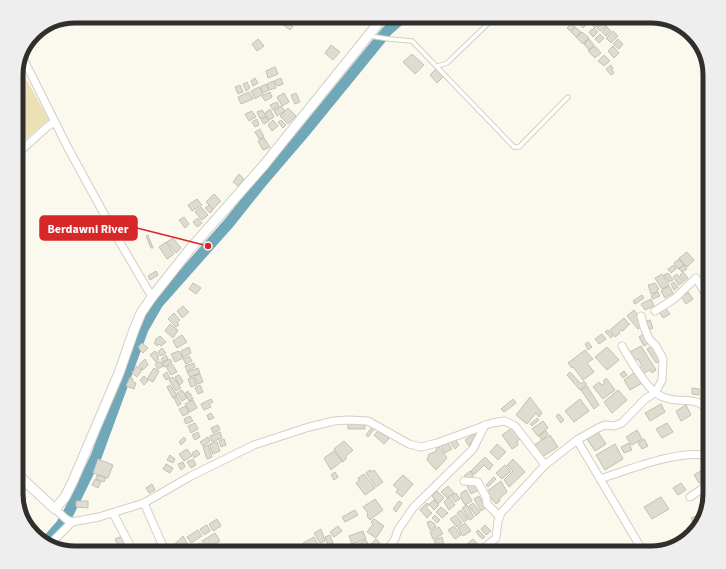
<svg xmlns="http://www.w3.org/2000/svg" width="726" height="569" viewBox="0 0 726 569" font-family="'Source Sans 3',sans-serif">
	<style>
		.green { fill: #ece1b5 }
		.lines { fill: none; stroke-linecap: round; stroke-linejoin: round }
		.river { stroke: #71a8b9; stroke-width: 11 }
		.building { fill: #dedbd0; stroke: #c3c0b6 }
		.service-casing { stroke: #d2d0c4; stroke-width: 5.5 }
		.minor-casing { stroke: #d2d0c4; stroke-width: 9 }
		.tertiary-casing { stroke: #d2d0c4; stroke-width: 11 }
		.path { stroke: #bcbab1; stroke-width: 1; stroke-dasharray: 1 3; stroke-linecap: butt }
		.service { stroke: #fff; stroke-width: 3.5 }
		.minor { stroke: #fff; stroke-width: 7 }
		.tertiary { stroke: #fff; stroke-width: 9 }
		.rim { fill: none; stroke: #302f2b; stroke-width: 5 }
		.leader { fill: none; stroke: #d62828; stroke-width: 1.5 }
		.callout-dot { fill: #d62828; stroke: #fff; stroke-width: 1.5 }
		.callout { fill: #d62828; stroke: #d62828; stroke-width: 1.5 }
		.callout-label { font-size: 12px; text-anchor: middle; font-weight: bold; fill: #fff }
	</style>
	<rect width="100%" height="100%" fill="#fbf9ed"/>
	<!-- green -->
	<polygon class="green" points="19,66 49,120 43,124 16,148 16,71"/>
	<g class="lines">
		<!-- river -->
		<polyline class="river" points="46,542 61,525 69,512 96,457 143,329 158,303 229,223 261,183 303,134 387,31 404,16"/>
	</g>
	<!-- building -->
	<g class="building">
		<polygon points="272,16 280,16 293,27 290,30"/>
		<polygon points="557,16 566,16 569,19 564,24"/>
		<polygon points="595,17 601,23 595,28 590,22"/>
		<polygon points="583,18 588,23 583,28 578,23"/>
		<polygon points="603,22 607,26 600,31 597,28"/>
		<polygon points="572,23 575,27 570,31 567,28"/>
		<polygon points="575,27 581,32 576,37 571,32"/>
		<polygon points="607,27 611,31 606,36 602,32"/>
		<polygon points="594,28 598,32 593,37 589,32"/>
		<polygon points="613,31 618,36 611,43 606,38"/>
		<polygon points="582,32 589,38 583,44 576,37"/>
		<polygon points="600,34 604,38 599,43 595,39"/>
		<polygon points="258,39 264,46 257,51 252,44"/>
		<polygon points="589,39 594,45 589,50 584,44"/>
		<polygon points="618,39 623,44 619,49 613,44"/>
		<polygon points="331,45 340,52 333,60 325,53"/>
		<polygon points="595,46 601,53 595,58 588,51"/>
		<polygon points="613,46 619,53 614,58 608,51"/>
		<polygon points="412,54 424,65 415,74 403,62"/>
		<polygon points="604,55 610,61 604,66 598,61"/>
		<polygon points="611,65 613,69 612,70 614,73 611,75 606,69"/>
		<polygon points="275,67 278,74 268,78 266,71"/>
		<polygon points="437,68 444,76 437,83 430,75"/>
		<polygon points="255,78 258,83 253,86 251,81"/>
		<polygon points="281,78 283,84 277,86 274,81"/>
		<polygon points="273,81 276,88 269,90 267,84"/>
		<polygon points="247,82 250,88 246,91 243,84"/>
		<polygon points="266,84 269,90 263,93 260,87"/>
		<polygon points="240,85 243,92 238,94 235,87"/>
		<polygon points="259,87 263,94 255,99 251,91"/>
		<polygon points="249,92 253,99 241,104 238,97"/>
		<polygon points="270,92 272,97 265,101 262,96"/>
		<polygon points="284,93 289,102 282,106 277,97"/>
		<polygon points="296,93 300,102 295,104 291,95"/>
		<polygon points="277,102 279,106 273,110 270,105"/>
		<polygon points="281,106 285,111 277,116 274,111"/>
		<polygon points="288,108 296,116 288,124 280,116"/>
		<polygon points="270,109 274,117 269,120 265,113"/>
		<polygon points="262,110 266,116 260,119 257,112"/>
		<polygon points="252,111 256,117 249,121 245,114"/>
		<polygon points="266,117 269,121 264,124 261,120"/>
		<polygon points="257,119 259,125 255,127 252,122"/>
		<polygon points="273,120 278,126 272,131 268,125"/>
		<polygon points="281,120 286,125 283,128 278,122"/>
		<polygon points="260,129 264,137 259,139 255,132"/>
		<polygon points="264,138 270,147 263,150 258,141"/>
		<polygon points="239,174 244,179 238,186 233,182"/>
		<polygon points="214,194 221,201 213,209 206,202"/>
		<polygon points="197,199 202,205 192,211 188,205"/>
		<polygon points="209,205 213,210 210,213 205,208"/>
		<polygon points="201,207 208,215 202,220 195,212"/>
		<polygon points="184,217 189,224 185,228 179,220"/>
		<polygon points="198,218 202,223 197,227 193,222"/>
		<polygon points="148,235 153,248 151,248 146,236"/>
		<polygon points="173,238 181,248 176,253 167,242"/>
		<polygon points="166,242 174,254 167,259 159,247"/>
		<polygon points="687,252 694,260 687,267 679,258"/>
		<polygon points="679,259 684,265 678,269 674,263"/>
		<polygon points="674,265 676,269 671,273 668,269"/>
		<polygon points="684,265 687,269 682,272 679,269"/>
		<polygon points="156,271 158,275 150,280 148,276"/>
		<polygon points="683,272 688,278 684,281 680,275"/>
		<polygon points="668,273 673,280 669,282 664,275"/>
		<polygon points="662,274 669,285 662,289 655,278"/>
		<polygon points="677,274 683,282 679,285 673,277"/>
		<polygon points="674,282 678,287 674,290 671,284"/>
		<polygon points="193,283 201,288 196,294 189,289"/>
		<polygon points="655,283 659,289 657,290 657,292 651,294 648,285"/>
		<polygon points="669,286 673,293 665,298 661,291"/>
		<polygon points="684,290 686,294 688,292 693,299 686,304 679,294"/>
		<polygon points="658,292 660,296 653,299 651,296"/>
		<polygon points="642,295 644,298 635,304 633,301"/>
		<polygon points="651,299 654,306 645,310 641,304"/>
		<polygon points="183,306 189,312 182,318 177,311"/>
		<polygon points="664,306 670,314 663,318 658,310"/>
		<polygon points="634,310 639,317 637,319 642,326 638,329 627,316"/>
		<polygon points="174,313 180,320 177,323 179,325 176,327 168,319"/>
		<polygon points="624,318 630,325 629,324 623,331 621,330 619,332 620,333 615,337 610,330"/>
		<polygon points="650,320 653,328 649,330 646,321"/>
		<polygon points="170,324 178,330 173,338 165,331"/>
		<polygon points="608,330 613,336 611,338 605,332"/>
		<polygon points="645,333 650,342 644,346 639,337"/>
		<polygon points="602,334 606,339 599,344 595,339"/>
		<polygon points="182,335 187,342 177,348 173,341"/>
		<polygon points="160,336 166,342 161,346 159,344 157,346 154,343 156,342 155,340"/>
		<polygon points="588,342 592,347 588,350 585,344"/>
		<polygon points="142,343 148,348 143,353 139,349 140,348 138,347"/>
		<polygon points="653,345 661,360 656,363 647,349"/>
		<polygon points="641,346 656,370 652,373 650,370 642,374 639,368 642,366 638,359 635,361 630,352"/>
		<polygon points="189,347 191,353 183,357 181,351"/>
		<polygon points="607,347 619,360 607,370 595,357"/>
		<polygon points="162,348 166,353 161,356 158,352"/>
		<polygon points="585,350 593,359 587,363 594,372 583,380 573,367 572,368 568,363"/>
		<polygon points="155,351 159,356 157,357 159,359 156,362 150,355"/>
		<polygon points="179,351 183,358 175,362 171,354"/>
		<polygon points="166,355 168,359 163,362 161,359"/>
		<polygon points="189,356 192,361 186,364 183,359"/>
		<polygon points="145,359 148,365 143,370 139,365"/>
		<polygon points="170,359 172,362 164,367 162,363"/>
		<polygon points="160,361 163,366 158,369 155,364"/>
		<polygon points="194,363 195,367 187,371 185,366"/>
		<polygon points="172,364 177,372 171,375 166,367"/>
		<polygon points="137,366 142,370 137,377 132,373"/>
		<polygon points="154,368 159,371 153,382 147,379"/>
		<polygon points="198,368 200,373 190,377 187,372"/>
		<polygon points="624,371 627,375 623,378 620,374"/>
		<polygon points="167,372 170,378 166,380 163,375"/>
		<polygon points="570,372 581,384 584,381 587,384 580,390 567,375"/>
		<polygon points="635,372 642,383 630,390 624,380"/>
		<polygon points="200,374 203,382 198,384 194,376"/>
		<polygon points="179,375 183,381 182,383 179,385 175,377"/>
		<polygon points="144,376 148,381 144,385 140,380"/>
		<polygon points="130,377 133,379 132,381 136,383 134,389 126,386"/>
		<polygon points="173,377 181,388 176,391 169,380"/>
		<polygon points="193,377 197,385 191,387 188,379"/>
		<polygon points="606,378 615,390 603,399 593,387 599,382 602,385 605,383 603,381"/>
		<polygon points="170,385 177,395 173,398 167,387"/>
		<polygon points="200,385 203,392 198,394 195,388"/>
		<polygon points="587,386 599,405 594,409 581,390"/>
		<polygon points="692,388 699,389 699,395 692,394"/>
		<polygon points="182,390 187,398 182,401 177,393"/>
		<polygon points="618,390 627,400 612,413 604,402"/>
		<polygon points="188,391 189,394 190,393 193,399 189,401 185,393"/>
		<polygon points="177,396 181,404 178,406 174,398"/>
		<polygon points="530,397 542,413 539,417 536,413 527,424 516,415"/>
		<polygon points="211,399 213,402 209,404 211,407 204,410 201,404"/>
		<polygon points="513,399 516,403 504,412 501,409"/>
		<polygon points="580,399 589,411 574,422 565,411"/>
		<polygon points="193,400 197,408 190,412 185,404"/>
		<polygon points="661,404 665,412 650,421 645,413"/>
		<polygon points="686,405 691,415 681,421 676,411"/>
		<polygon points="186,406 189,413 183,416 179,409"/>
		<polygon points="211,413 214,418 209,420 207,415"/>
		<polygon points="559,414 564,420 561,423 556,416"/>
		<polygon points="190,416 193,421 186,424 184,419"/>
		<polygon points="537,418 539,420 532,426 530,424"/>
		<polygon points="543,421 548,428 538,436 532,429"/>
		<polygon points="195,423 198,429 191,433 188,426"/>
		<polygon points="348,423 365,424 365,429 348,429"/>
		<polygon points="667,423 673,432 662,438 656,429"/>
		<polygon points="218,425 220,430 213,433 211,428"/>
		<polygon points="373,426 375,428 368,437 366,435"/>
		<polygon points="512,428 521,438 517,442 518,445 512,449 502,435"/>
		<polygon points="379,430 389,439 384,444 374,435"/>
		<polygon points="637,430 642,439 632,445 626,437"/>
		<polygon points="546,431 548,434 542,440 539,436"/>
		<polygon points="198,432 200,437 195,440 192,435"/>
		<polygon points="220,432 222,438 212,442 210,436"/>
		<polygon points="598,432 606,444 595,451 587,439"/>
		<polygon points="474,434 475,436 469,446 465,440"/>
		<polygon points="550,435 558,447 542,457 534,445"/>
		<polygon points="184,437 186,440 181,445 179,442"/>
		<polygon points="208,437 210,441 203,446 200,442"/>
		<polygon points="454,437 459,445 455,449 449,440"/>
		<polygon points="224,439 226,445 221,447 219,441"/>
		<polygon points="644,439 648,446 642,449 638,443"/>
		<polygon points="344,441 353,450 346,456 346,459 343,462 334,449"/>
		<polygon points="447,441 452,449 445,453 440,445"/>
		<polygon points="217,442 220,451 213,454 209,444"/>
		<polygon points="629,443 632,450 624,453 621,447"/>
		<polygon points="497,444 506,452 498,460 490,452"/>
		<polygon points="615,444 623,459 605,470 596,455"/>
		<polygon points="208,445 212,457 207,459 203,447"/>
		<polygon points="439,447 447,458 436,470 427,460 429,454 435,452 437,448"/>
		<polygon points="187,449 192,456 184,461 179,454"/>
		<polygon points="197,450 200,454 194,458 192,453"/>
		<polygon points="334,451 342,461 331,470 324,458"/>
		<polygon points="170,455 175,459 173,463 167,460"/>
		<polygon points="485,457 493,465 489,470 484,465 475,474 471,471"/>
		<polygon points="98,459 113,465 108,478 93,473"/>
		<polygon points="193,459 196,465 191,468 187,462"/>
		<polygon points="513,459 525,472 509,487 504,480 513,471 507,465"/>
		<polygon points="183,462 185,467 181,470 178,464"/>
		<polygon points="166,464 173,468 170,473 163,469"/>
		<polygon points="505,465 511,471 502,479 496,473"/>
		<polygon points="710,465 710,476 699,483 694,475"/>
		<polygon points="370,470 371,472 374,470 383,482 376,487 366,473"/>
		<polygon points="470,471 474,475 468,481 464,476"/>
		<polygon points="335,472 338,477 334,480 331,475"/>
		<polygon points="364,474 375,488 365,495 356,483 359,480 358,478"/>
		<polygon points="97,475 106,478 104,482 96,479"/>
		<polygon points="403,475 413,484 402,497 396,492 398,489 393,485"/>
		<polygon points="494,477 496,479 488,487 486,485"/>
		<polygon points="95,479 101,482 98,488 92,485"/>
		<polygon points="501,481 507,492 499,499 500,501 496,504 486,492"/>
		<polygon points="473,483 474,486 476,485 479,490 471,494 467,486"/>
		<polygon points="681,483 686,490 678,495 673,488"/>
		<polygon points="152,484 155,490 149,493 146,488"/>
		<polygon points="448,486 454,493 447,498 441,492"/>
		<polygon points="466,490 472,501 465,505 461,498 461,493"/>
		<polygon points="437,491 444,498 438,504 432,496"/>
		<polygon points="456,493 460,499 455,502 451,496"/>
		<polygon points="479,496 486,508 481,511 474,499"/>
		<polygon points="449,497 455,505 449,510 444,502"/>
		<polygon points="661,497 669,509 652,519 644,507"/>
		<polygon points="375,499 383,510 370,520 367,516 368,513 363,507"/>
		<polygon points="434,500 439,505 434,510 429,504"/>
		<polygon points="76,501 88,501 88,508 76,507"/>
		<polygon points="399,501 402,503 396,512 393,509"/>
		<polygon points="427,503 429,505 426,507 432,513 427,518 420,510"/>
		<polygon points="473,503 480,512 476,516 469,506"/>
		<polygon points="467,505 474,517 470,520 462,508"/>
		<polygon points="441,507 448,513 442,518 436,512"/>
		<polygon points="355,510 358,515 345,522 342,517"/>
		<polygon points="461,510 468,519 464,522 457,513"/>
		<polygon points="703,513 698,526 696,527 691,518"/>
		<polygon points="435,515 440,520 437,523 432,518"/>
		<polygon points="456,515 462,523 457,527 450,519"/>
		<polygon points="217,519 221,526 213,531 209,524"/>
		<polygon points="374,519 384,526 376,538 367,532 373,524 371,522"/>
		<polygon points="431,521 433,523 434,523 436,527 430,530 427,522"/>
		<polygon points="465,523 471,531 463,536 458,528"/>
		<polygon points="207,525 210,531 204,535 200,529"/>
		<polygon points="485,525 491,531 486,535 481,529"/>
		<polygon points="338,526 342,531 334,537 330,532"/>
		<polygon points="454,526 461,535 455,539 448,530"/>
		<polygon points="439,527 443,534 433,539 430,532"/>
		<polygon points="321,529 325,541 320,543 314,533"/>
		<polygon points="198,530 202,536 191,543 187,537"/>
		<polygon points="478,530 485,537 482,539 476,532"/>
		<polygon points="363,531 366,539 352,544 349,536"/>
		<polygon points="215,533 220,541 207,549 202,541"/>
		<polygon points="330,535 333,543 328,545 325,537"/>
		<polygon points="123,536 128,545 120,549 115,539"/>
		<polygon points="183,536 188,545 178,553 172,547"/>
		<polygon points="314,537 320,548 312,553 308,553 308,551 303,543"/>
		<polygon points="442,537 444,545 437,548 434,540"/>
		<polygon points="376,539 380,543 375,548 371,544"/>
		<polygon points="473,539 478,544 472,549 467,544"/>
		<polygon points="366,540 370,547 359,553 346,553 346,551"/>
		<polygon points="200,543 205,551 202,553 196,553 193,548"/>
		<polygon points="127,545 131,553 118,553 116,551"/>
		<polygon points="299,546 303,553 292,553 291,551"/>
		<polygon points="457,546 462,553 449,553"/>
		<polygon points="327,547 329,552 323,553 321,550"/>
	</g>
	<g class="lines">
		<!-- service casing -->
		<g class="service-casing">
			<g id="service">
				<polyline points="370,36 389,39 412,41 514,147 519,147 568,97"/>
				<polyline points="438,66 447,63 496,16"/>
			</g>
		</g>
		<!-- minor casing -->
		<g class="minor-casing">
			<g id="minor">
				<polyline points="23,58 68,148 115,234 152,297"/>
				<polyline points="16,155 47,127 55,122"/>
				<polyline points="655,311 674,299 696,278 710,301"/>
				<path d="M622,346C629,358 646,387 657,394C677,407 697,392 710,413"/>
				<polyline points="577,440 644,553"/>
				<path d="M600,479C631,469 679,449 710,456"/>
				<polyline points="464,481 478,482 486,497 487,504 499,516"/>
				<polyline points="690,497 710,483"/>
				<polyline points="144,503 166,553"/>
				<polyline points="55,509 66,519 72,522 99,517 144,503 191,476 254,445 309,427 334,421 348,420 368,421 409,444 421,447 437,443 492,423 505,421 515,426 545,465"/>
				<polyline points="113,513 134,553"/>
				<polyline points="50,544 72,522"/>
				<polyline points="385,553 395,539 398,530 413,508 473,449 485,425"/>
				<polyline points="478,553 496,538 498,521 501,513 545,465 577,440 598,428 605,425 614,426 622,423 645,399 655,393 659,386 662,380 663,359 656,346 649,339 644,327 641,316"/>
			</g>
		</g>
		<!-- tertiary casing -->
		<g class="tertiary-casing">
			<g id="tertiary">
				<polyline points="16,473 55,509 65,497 73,481 119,373 134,330 141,313 152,297 190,249 264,165 384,16"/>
				<polyline points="16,489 26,483"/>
			</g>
		</g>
		<!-- path -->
		<polyline class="path" points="362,18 363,16"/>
		<!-- service -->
		<use href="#service" class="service"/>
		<!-- minor -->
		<use href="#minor" class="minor"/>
		<!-- tertiary -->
		<use href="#tertiary" class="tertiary"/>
	</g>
	<!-- crop -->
	<path d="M0 0H726V569H0ZM75 23H651A52 52 0 0 1 703 75V494A52 52 0 0 1 651 546H75A52 52 0 0 1 23 494V75A52 52 0 0 1 75 23Z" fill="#eee" fill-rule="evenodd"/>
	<path class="rim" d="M75 23H651A52 52 0 0 1 703 75V494A52 52 0 0 1 651 546H75A52 52 0 0 1 23 494V75A52 52 0 0 1 75 23Z"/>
	<!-- callouts -->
	<path class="leader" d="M208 246L137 228"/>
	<circle class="callout-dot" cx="208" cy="246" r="4"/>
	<rect class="callout" x="40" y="216" width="97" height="24" rx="4"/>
	<g class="callout-label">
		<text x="88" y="233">Berdawni River</text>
	</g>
</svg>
